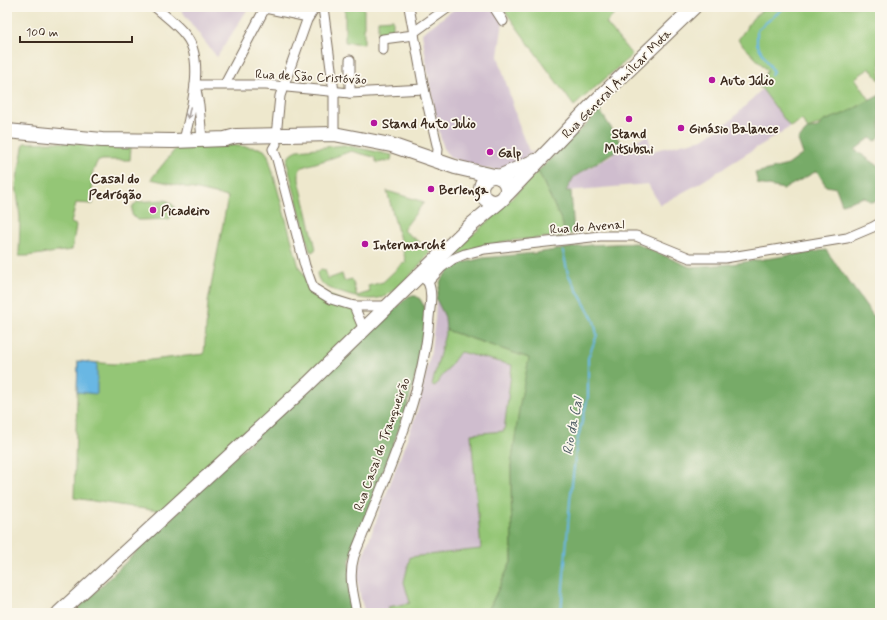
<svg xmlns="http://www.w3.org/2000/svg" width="887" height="620" viewBox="0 0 887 620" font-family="Mynerve,sans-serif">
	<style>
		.industrial { fill: #cfbdce }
		.green { fill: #94c676; stroke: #68784a }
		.forest { fill: #77ab67; stroke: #596a42 }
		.water { fill: #69b7e3; stroke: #527080 }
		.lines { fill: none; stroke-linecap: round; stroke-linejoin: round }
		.stream { stroke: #69b7e3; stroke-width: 2 }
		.street-casing { stroke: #7a6c5b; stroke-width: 11 }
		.primary-casing { stroke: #7a6c5b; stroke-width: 16 }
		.street { stroke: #fff; stroke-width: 9 }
		.primary { stroke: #fff; stroke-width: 14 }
		.oneway { stroke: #a79f9a }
		.poi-dot { fill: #b5179e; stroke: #fbf7ec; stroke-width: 1.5 }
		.labels { text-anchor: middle; stroke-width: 3.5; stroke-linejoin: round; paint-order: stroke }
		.street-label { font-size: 13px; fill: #3b2a1e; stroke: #fbf7ec }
		.poi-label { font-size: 13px; font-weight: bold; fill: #3b2a1e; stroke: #fbf7ec; text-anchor: start }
		.neighbourhood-label { font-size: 14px; font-weight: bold; fill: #3b2a1e; stroke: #fbf7ec }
		.water-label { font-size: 14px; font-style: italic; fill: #4b5b63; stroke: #fbf7ec }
	</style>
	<rect width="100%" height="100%" fill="#fbf7ec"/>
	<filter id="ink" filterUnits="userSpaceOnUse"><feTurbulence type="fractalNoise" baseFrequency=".025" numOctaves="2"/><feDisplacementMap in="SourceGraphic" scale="8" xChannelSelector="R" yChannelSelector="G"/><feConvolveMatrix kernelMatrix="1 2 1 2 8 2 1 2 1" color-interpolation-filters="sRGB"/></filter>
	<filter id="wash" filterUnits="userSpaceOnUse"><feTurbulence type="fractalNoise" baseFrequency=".012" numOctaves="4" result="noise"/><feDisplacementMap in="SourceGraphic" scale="16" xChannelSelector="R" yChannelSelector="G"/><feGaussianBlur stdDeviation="0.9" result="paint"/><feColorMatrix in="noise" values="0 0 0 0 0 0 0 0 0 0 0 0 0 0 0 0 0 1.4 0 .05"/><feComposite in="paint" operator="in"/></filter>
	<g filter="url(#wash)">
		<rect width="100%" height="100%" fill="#eee8cd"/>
		<!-- industrial -->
		<g class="industrial">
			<polygon points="179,7 249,7 217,57 201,37"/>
			<polygon points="457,7 494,7 503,21 498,56 521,132 529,151 535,152 511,166 497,170 487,169 451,158 445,151 441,140 430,86 422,33"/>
			<polygon points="762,89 790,127 698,184 660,205 648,184 566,191 574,177 625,147 633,141 648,136 652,151 703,139 731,120"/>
			<polygon points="436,299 445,317 446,330 529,358 487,613 365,613 361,600 357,578 358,569 417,412 430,356 435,319"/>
		</g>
		<!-- green -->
		<g class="green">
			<polygon points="345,7 364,7 364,44 345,42"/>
			<polygon points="502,7 622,7 606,23 632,55 574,106"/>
			<polygon points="766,7 880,7 880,81 870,68 855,78 870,100 846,113 808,129 802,120 790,127 762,89 755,84 768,71 738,40 753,18"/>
			<polygon points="393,19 393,34 378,34 378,20"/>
			<polygon points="56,142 131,147 130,160 102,160 97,162 92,174 93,204 76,203 71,223 76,225 72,250 27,256 19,256 20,218 16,184 24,143"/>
			<polygon points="228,145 259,148 264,150 268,155 299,267 313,288 354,306 362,328 164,512 74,498 78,361 114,364 204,354 208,302 228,197 151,179 177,147"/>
			<path d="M344,145L392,155L391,160L377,163L374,157L351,151L329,159L302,167L299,171V180L316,249L312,252L310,251L287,163C288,156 291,153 298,150Z"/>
			<polygon points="538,171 563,224 564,236 506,241 442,260 490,220"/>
			<path d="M387,191L424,202L403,230L431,251C420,264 401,289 385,296C370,303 350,296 336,291C327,287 318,284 317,273L321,269L325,270L328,279L342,274L344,281L352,279L357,296L370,292L368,286L383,282L402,264L406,262Z"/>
			<polygon points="164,200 168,201 174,206 174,213 169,219 141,220 137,220 132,215 132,207 137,202"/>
			<polygon points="446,330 529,358 511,466 512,560 487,613 388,613 388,607 410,603 404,582 410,557 481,549 471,434 504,431 512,365 460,352 435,386 432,385"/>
		</g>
		<!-- forest -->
		<g class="forest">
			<polygon points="880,95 880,136 876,141 870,138 855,150 880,167 880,200 871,202 864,197 842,204 836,188 826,186 817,171 784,189 758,184 755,173 788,165 803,154 798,140 808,129 817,128 824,121 846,113"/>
			<polygon points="600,111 623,146 574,177 566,191 571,191 574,233 564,236 563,224 538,171 553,156"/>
			<polygon points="636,243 690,267 731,264 826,250 880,325 880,612 873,613 487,613 512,560 511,466 520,403 529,358 446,330 445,317 436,299 441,280 454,265 483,258 535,253 590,245"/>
			<polygon points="409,296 416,296 420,299 424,306 426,319 422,353 407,407 349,563 354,613 73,613 300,394"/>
		</g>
		<!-- water -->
		<polygon class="water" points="78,361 97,363 97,394 77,392"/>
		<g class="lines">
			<!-- stream -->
			<g class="stream">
				<polyline points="771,75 773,71 757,44 757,30 785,7"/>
				<polyline points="561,613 570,501 577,442 588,397 588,358 597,335 594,321 568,274 563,251"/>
			</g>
		</g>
	</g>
	<g filter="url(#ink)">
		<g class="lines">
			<!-- street casing -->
			<g class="street-casing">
				<g id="street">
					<path d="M155,7C165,16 178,25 186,36C206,61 190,112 184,141"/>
					<polyline points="323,7 334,92 334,134"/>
					<polyline points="409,7 424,89 438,149 437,159"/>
					<polyline points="494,7 503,21"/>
					<polyline points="414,32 449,7"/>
					<polyline points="383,50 383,39 414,35"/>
					<polyline points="350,60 350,93"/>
					<polyline points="225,84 265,8 308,17"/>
					<polyline points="195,85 266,85 350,93 424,89"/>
					<polyline points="196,90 199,105 202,140"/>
					<polyline points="276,136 280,96 307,20 315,7"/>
					<polyline points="276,144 273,149 277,159 305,266 313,288 331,299 354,306 389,306"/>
					<polyline points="419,275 428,282 442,267 453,259 465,254 485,249 600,236 636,236 690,258 725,258 847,238 873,227 880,223"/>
					<polyline points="354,306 364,330"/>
					<path d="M357,613C353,593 348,576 354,556C384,480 423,400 429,318C430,306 433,293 428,282"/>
				</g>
			</g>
			<!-- primary casing -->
			<g class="primary-casing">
				<g id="primary">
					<polyline points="7,131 102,140 173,141 225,139 236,136 334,134 391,145 455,167 494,176"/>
					<circle cx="494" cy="189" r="13"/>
					<polyline points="499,177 535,161"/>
					<polyline points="507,194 595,102 694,7"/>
					<polyline points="59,613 308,384 470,226 500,201"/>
				</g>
			</g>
			<!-- street -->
			<use href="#street" class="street"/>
			<!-- primary -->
			<use href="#primary" class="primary"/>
		</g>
		<!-- one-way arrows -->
		<defs><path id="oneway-shaft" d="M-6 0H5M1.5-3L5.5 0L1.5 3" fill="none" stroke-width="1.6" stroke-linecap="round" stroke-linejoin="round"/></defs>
		<use class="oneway" href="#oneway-shaft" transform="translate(189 113) rotate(102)"/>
	</g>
	<!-- markers -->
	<g class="poi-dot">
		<circle cx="712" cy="80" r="4"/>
		<circle cx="629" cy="119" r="4"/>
		<circle cx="374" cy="123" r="4"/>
		<circle cx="681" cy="128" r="4"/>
		<circle cx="490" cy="152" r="4"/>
		<circle cx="431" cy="189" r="4"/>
		<circle cx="153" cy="210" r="4"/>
		<circle cx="365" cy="244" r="4"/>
	</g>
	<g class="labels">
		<!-- street labels -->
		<g class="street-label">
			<text transform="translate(311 76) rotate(3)" y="5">Rua de São Cristóvão</text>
			<text transform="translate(616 83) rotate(-45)" y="5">Rua General Amílcar Mota</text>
			<text transform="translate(587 226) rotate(-4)" y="5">Rua do Avenal</text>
			<text transform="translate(381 444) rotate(-70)" y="5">Rua Casal do Tranqueirão</text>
		</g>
		<!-- poi labels -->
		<g class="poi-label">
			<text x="720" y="85">Auto Júlio</text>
			<text x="382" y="128">Stand Auto Julio</text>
			<text x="689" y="133">Ginásio Balance</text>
			<text x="629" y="138" text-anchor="middle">Stand<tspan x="629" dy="15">Mitsubshi</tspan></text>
			<text x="498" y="157">Galp</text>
			<text x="439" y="194">Berlenga</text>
			<text x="161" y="215">Picadeiro</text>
			<text x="373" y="249">Intermarché</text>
		</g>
		<!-- neighbourhood labels -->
		<g class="neighbourhood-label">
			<text x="115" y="183">Casal do<tspan x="115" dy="16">Pedrógão</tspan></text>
		</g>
		<!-- water labels -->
		<g class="water-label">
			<text transform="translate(572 426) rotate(-79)" y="5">Rio da Cal</text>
		</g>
	</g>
	<!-- margin -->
	<rect width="887" height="620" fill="none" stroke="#fbf7ec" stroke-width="24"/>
	<!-- scale -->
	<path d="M20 36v6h112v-6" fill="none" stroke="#3b2a1e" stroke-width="2"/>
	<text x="26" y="36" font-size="12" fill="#3b2a1e" stroke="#fbf7ec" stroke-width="3" paint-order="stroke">100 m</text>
</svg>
